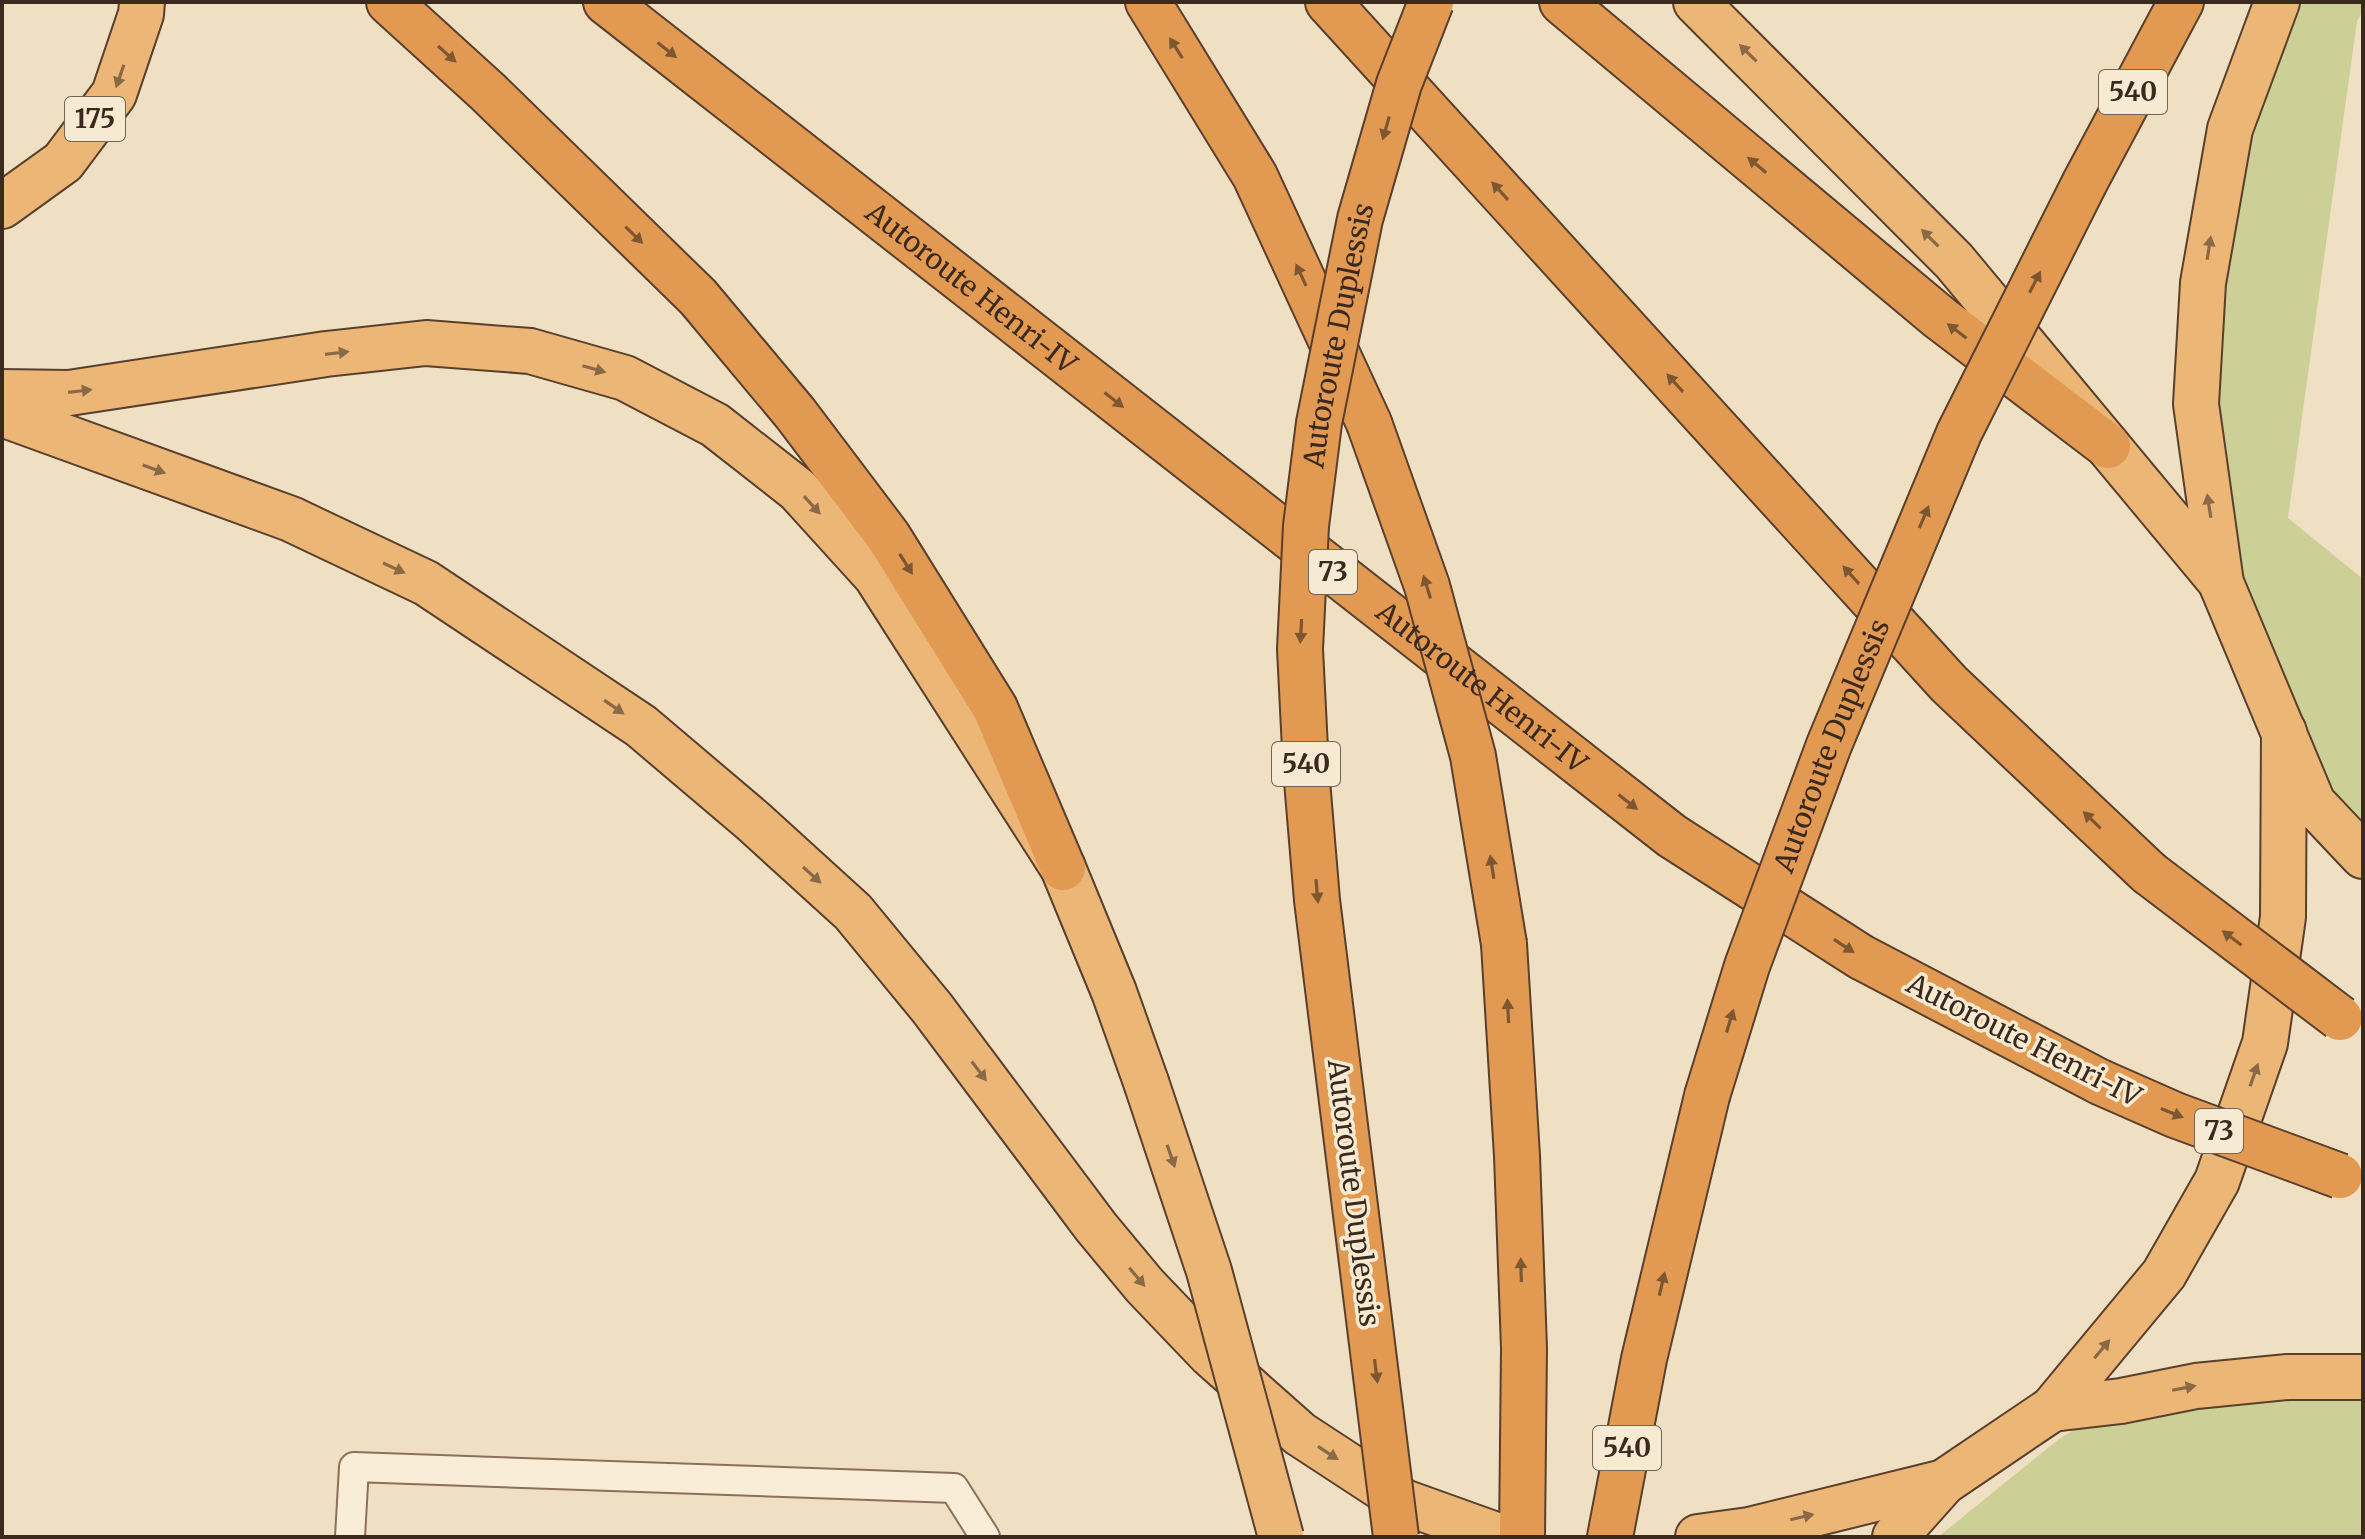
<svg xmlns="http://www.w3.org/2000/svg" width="2365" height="1539" viewBox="0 0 2365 1539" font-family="Merriweather,serif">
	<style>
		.green { fill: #cccf96 }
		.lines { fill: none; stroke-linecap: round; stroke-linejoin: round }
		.service-casing { stroke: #8b7059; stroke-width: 32 }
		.trunk-casing { stroke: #593f2d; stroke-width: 48 }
		.motorway-casing { stroke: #593f2d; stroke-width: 48 }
		.service { stroke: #faedd7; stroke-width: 28 }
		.trunk { stroke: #ebb676; stroke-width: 44 }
		.motorway { stroke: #e29951; stroke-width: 44 }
		.trunk-bridge-casing { stroke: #593f2d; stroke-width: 48; stroke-linecap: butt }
		.motorway-bridge-casing { stroke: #593f2d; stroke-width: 48; stroke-linecap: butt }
		.trunk-bridge { stroke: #ebb676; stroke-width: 44 }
		.motorway-bridge { stroke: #e29951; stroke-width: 44 }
		.oneway { fill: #7d5632 }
		.oneway2 { fill: #8a6946 }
		.labels { text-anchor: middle; stroke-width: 7; stroke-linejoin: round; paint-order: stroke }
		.shield { fill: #f7ead3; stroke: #736454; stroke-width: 2 }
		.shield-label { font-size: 26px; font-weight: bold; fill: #3a2a1e }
		.street-label { font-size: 28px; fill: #3a2a1e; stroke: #f7ead3 }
	</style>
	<rect width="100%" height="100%" fill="#f0e0c3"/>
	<!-- green -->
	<g class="green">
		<polygon points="2277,2 2363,2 2363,11 2357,21 2288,518 2363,579 2363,856 2221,583 2196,404"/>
		<polygon points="2363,1377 2363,1537 1938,1537 2059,1439 2121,1401"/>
	</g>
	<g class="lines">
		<!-- service casing -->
		<g class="service-casing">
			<polyline id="service" points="350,1537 354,1467 954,1488 985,1537"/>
		</g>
		<!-- trunk casing -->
		<g class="trunk-casing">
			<g id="trunk">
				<polyline points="1696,2 1954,261 2220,581"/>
				<polyline points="2277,2 2230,129 2203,283 2196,404 2221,583 2313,803 2363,856"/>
				<polyline points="2,206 63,162 114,94 141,14 142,2"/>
				<polyline points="2,392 69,393 326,354 426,343 530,351 625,378 715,425 798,490 876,576 1063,868 1114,992 1146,1082"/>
				<polyline points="2,414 291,519 426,583 641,726 753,821 853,912 932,1008 1096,1227 1145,1286 1210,1354 1300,1434 1404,1502 1496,1535 1514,1537"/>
				<polyline points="2052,1409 2121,1401 2196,1386 2288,1377 2363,1377"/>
				<polyline points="1698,1537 1749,1530 1944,1482"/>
				<polyline points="1895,1537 1944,1482 2052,1409 2164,1274 2217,1181 2265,1043 2283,917 2284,732"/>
			</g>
		</g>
		<!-- motorway casing -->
		<g class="motorway-casing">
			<g id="motorway">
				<polyline points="389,2 488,92 698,297 795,413 888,536 995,708 1063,868"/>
				<path id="s1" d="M606,2L1672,836L1861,957L2100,1082"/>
				<polyline points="1148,2 1255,176 1369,423"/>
				<polyline points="1328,2 1949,684 2149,873"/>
				<polyline points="1562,2 1940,318 2108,446"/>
				<polyline points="2085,182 2181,2"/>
				<polyline points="1504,944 1517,1156 1524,1348 1522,1537"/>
				<polyline points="1610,1537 1644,1359 1707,1096"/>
			</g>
		</g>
		<!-- service -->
		<use href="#service" class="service"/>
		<!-- trunk -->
		<use href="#trunk" class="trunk"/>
		<!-- motorway -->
		<use href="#motorway" class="motorway"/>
		<!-- trunk-bridge casing -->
		<g class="trunk-bridge-casing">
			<polyline id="trunk-bridge" points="1146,1082 1209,1271 1281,1537"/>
		</g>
		<!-- motorway-bridge casing -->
		<g class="motorway-bridge-casing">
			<g id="motorway-bridge">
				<polyline points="1369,423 1427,586 1473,756 1504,944"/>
				<polyline points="2149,873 2340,1018"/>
				<polyline points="2100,1082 2175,1115 2340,1176"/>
				<path id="s2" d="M1707,1096L1747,966L1829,745L1959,433L2085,182"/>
				<path id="s3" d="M1396,1537L1317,900L1306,769L1300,649L1306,526L1319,423L1360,219L1399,84L1431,2"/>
			</g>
		</g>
		<!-- trunk-bridge -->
		<use href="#trunk-bridge" class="trunk-bridge"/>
		<!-- motorway-bridge -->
		<use href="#motorway-bridge" class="motorway-bridge"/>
	</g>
	<!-- one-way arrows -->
	<defs><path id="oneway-solid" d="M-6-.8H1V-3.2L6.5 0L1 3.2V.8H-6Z" transform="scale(2)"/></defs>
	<g class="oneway">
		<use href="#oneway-solid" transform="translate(1176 48) rotate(-122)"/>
		<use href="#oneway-solid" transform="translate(667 50) rotate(38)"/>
		<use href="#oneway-solid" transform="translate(447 54) rotate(42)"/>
		<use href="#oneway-solid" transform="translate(1386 128) rotate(106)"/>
		<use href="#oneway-solid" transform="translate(1757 165) rotate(-140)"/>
		<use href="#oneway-solid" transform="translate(1500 191) rotate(-132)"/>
		<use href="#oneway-solid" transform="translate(634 235) rotate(44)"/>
		<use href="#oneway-solid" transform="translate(1301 275) rotate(-115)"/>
		<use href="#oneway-solid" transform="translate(2035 282) rotate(-63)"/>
		<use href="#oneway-solid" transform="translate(1957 331) rotate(-143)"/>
		<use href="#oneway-solid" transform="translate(1675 383) rotate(-132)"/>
		<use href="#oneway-solid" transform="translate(1114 400) rotate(38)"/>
		<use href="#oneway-solid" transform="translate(1924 517) rotate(-67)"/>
		<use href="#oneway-solid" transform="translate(906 564) rotate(58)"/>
		<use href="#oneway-solid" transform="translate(1851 575) rotate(-132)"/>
		<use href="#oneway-solid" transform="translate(1427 587) rotate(-107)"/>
		<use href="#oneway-solid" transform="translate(1301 631) rotate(93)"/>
		<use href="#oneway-solid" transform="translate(1628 802) rotate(38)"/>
		<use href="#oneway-solid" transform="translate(2092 820) rotate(-136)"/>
		<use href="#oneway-solid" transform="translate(1492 867) rotate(-99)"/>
		<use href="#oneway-solid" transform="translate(1317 891) rotate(85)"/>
		<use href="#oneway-solid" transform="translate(2232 938) rotate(-143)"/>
		<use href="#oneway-solid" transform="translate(1844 946) rotate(33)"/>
		<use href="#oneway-solid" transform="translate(1508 1011) rotate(-93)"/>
		<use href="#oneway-solid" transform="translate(1730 1021) rotate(-73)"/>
		<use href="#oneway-solid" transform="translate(2172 1113) rotate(22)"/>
		<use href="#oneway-solid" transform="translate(1521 1270) rotate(-92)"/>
		<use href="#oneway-solid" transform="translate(1662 1284) rotate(-77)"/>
		<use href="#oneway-solid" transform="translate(1376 1371) rotate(83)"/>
	</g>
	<g class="oneway2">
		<use href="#oneway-solid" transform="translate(1748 53) rotate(-135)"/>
		<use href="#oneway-solid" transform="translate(120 76) rotate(109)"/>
		<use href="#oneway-solid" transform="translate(1930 238) rotate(-135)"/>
		<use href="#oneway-solid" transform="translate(2209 248) rotate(-81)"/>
		<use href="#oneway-solid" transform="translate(337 353) rotate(-7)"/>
		<use href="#oneway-solid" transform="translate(594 369) rotate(16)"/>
		<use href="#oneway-solid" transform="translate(80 391) rotate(-7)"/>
		<use href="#oneway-solid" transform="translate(154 469) rotate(20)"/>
		<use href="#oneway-solid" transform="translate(812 505) rotate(48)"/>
		<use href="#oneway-solid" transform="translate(2209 506) rotate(-99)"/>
		<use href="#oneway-solid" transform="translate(394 568) rotate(25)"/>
		<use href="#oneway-solid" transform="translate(614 707) rotate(35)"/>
		<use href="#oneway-solid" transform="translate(812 875) rotate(42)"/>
		<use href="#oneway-solid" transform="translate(979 1071) rotate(53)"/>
		<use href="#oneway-solid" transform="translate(2254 1075) rotate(-71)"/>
		<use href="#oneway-solid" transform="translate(1171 1156) rotate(71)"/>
		<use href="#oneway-solid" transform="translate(1137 1277) rotate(50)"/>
		<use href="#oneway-solid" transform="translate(2102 1349) rotate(-50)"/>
		<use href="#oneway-solid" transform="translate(2184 1388) rotate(-11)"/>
		<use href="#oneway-solid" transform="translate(1328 1453) rotate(33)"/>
		<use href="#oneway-solid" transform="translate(1802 1517) rotate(-13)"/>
	</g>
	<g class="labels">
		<!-- shield labels -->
		<g class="shield">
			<rect x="2099" y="70" width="68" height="44" rx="6"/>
			<rect x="65" y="97" width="60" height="44" rx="6"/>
			<rect x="1309" y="550" width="48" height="44" rx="6"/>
			<rect x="1272" y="742" width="68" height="44" rx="6"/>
			<rect x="2195" y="1109" width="48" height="44" rx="6"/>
			<rect x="1593" y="1426" width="68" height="44" rx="6"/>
		</g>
		<g class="shield-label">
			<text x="2133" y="101">540</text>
			<text x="95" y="128">175</text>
			<text x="1333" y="581">73</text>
			<text x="1306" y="773">540</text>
			<text x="2219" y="1140">73</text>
			<text x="1627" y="1457">540</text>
		</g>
		<!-- street labels -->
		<g class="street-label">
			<text dy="10" stroke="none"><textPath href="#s1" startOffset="464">Autoroute Henri-IV</textPath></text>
			<text dy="10" stroke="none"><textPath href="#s3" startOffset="1210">Autoroute Duplessis</textPath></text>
			<text dy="10" stroke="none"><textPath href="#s1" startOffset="1112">Autoroute Henri-IV</textPath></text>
			<text dy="10" stroke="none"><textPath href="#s2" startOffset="372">Autoroute Duplessis</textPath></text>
			<text transform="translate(2024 1040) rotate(27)" y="10">Autoroute Henri-IV</text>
			<text transform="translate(1354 1193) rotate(83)" y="10">Autoroute Duplessis</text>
		</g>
	</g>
	<!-- border -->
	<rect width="2365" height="1539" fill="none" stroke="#3a2a1e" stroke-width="8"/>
</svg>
